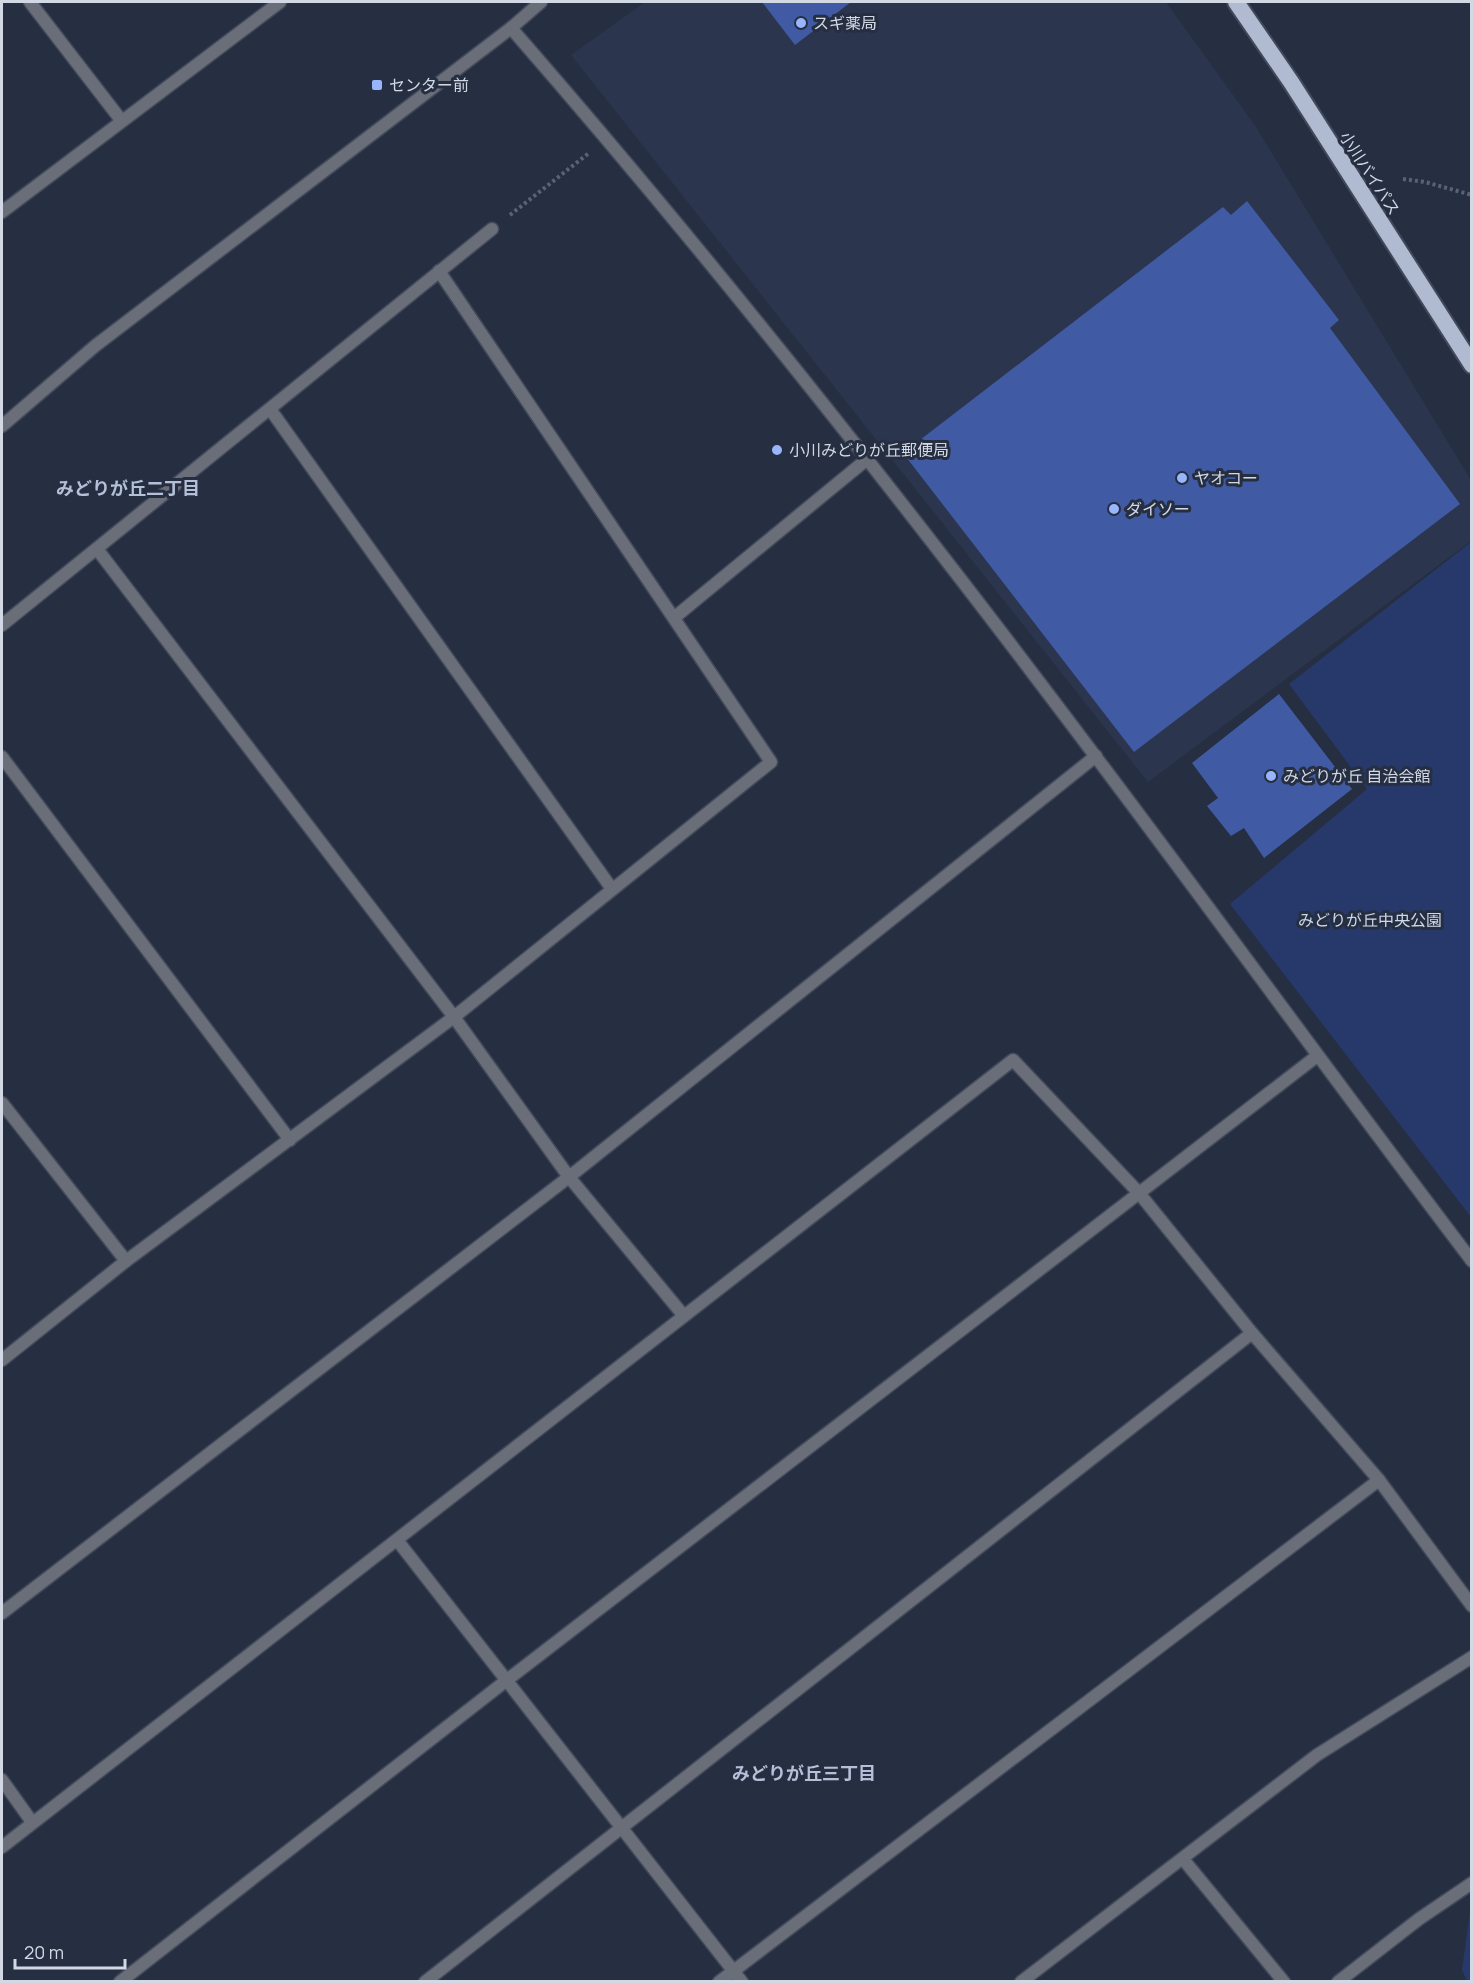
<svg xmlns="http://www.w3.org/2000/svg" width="1473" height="1983" viewBox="0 0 1473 1983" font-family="Manrope,'Noto Sans JP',sans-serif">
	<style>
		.built { fill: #2b354e }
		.green { fill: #27396a }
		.building { fill: #405ba4 }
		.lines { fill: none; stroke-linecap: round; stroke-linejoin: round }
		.minor-casing { stroke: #42495b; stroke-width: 15 }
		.tertiary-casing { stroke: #42495b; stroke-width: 15 }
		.trunk-casing { stroke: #42495b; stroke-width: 20 }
		.path { stroke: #5b6373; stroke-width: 4; stroke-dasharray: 3 3; stroke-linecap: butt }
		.minor { stroke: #6a6e78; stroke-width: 12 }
		.tertiary { stroke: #6a6e78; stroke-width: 12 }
		.trunk { stroke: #b0bad0; stroke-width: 16 }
		.poi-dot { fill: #98b6fd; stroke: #262e41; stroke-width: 2 }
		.labels { text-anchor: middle; stroke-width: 6; stroke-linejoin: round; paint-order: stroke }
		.poi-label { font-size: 16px; fill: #d2d8e4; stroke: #262e41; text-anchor: start }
		.street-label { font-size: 16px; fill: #d2d8e4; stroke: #262e41 }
		.park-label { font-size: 16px; fill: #ced8ec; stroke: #262e41 }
		.neighbourhood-label { font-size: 18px; font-weight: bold; fill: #b5c0d8; stroke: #262e41 }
	</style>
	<rect width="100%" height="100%" fill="#262e41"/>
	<!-- built -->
	<polygon class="built" points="645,2 1166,2 1256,127 1471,480 1471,541 1148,782 571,55"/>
	<!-- green -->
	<g class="green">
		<polygon points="1471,542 1471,1217 1230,904 1367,789 1289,684"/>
		<polygon points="1471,1905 1471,1981 1467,1981 1462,1970"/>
	</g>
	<!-- building -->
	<g class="building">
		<polygon points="762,2 851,2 795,45"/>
		<polygon points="1247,201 1339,320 1330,328 1460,504 1134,752 903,453 1223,207 1231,215"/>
		<polygon points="1279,694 1352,789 1264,858 1244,828 1231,836 1207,806 1218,798 1192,763"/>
	</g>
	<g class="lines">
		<!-- minor casing -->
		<g class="minor-casing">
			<g id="minor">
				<polyline points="30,2 121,120"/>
				<path d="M511,28C716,263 909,508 1096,757C1222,924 1345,1094 1472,1261"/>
				<polyline points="2,212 280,2"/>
				<polyline points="270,409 612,889"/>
				<polyline points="97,549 454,1017 569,1177 684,1316"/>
				<polyline points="675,617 866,460"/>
				<polyline points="2,625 492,229"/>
				<polyline points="2,757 290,1140"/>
				<polyline points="2,1103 126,1261"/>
				<polyline points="2,1360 126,1261 454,1017 771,762 439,271"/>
				<polyline points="397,1540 742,1982"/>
				<polyline points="2,1780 32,1822"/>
				<polyline points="2,1847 1013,1060 1139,1193 1252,1333 1379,1480 1472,1606"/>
				<polyline points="1183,1859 1284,1982"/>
				<polyline points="120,1982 507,1680 1317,1056"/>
				<polyline points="425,1982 1252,1333"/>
				<polyline points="719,1982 1379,1480"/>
				<polyline points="1021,1982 1317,1755 1472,1657"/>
			</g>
		</g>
		<!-- tertiary casing -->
		<g class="tertiary-casing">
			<g id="tertiary">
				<polyline points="2,426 95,346 511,28 541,2"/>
				<polyline points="2,1613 569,1177 1096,756"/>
				<polyline points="1338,1982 1419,1919 1472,1883"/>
			</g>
		</g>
		<!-- trunk casing -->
		<g class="trunk-casing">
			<polyline id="trunk" points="1236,2 1291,82 1472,365"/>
		</g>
		<!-- path -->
		<g class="path">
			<polyline points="1403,179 1425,182 1472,195"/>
			<polyline points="510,215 589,153"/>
		</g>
		<!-- minor -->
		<use href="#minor" class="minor"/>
		<!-- tertiary -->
		<use href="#tertiary" class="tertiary"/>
		<!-- trunk -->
		<use href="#trunk" class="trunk"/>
	</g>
	<!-- markers -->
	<g class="poi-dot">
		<circle cx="801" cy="23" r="6"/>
		<rect x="371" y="79" width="12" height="12" rx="3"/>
		<circle cx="777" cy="450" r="6"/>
		<circle cx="1182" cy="478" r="6"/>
		<circle cx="1114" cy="509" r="6"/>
		<circle cx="1271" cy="776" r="6"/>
	</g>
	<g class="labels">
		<!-- poi labels -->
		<g class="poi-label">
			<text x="813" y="29">スギ薬局</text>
			<text x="389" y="91">センター前</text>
			<text x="789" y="456">小川みどりが丘郵便局</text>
			<text x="1194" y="484">ヤオコー</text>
			<text x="1126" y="515">ダイソー</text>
			<text x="1283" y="782">みどりが丘 自治会館</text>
		</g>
		<!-- street labels -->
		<g class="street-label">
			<text transform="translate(1370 173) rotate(57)" y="6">小川バイパス</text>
		</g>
		<!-- park labels -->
		<g class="park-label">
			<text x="1370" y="926">みどりが丘中央公園</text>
		</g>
		<!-- neighbourhood labels -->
		<g class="neighbourhood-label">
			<text x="128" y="495">みどりが丘二丁目</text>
			<text x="804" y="1780">みどりが丘三丁目</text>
		</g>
	</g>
	<!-- border -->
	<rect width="1473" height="1983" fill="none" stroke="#d2d8e4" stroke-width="6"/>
	<!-- scale -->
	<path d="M15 1959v9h110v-9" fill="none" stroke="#d2d8e4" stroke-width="3"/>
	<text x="24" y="1959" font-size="18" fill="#d2d8e4" stroke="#262e41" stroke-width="4.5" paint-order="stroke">20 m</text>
</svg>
